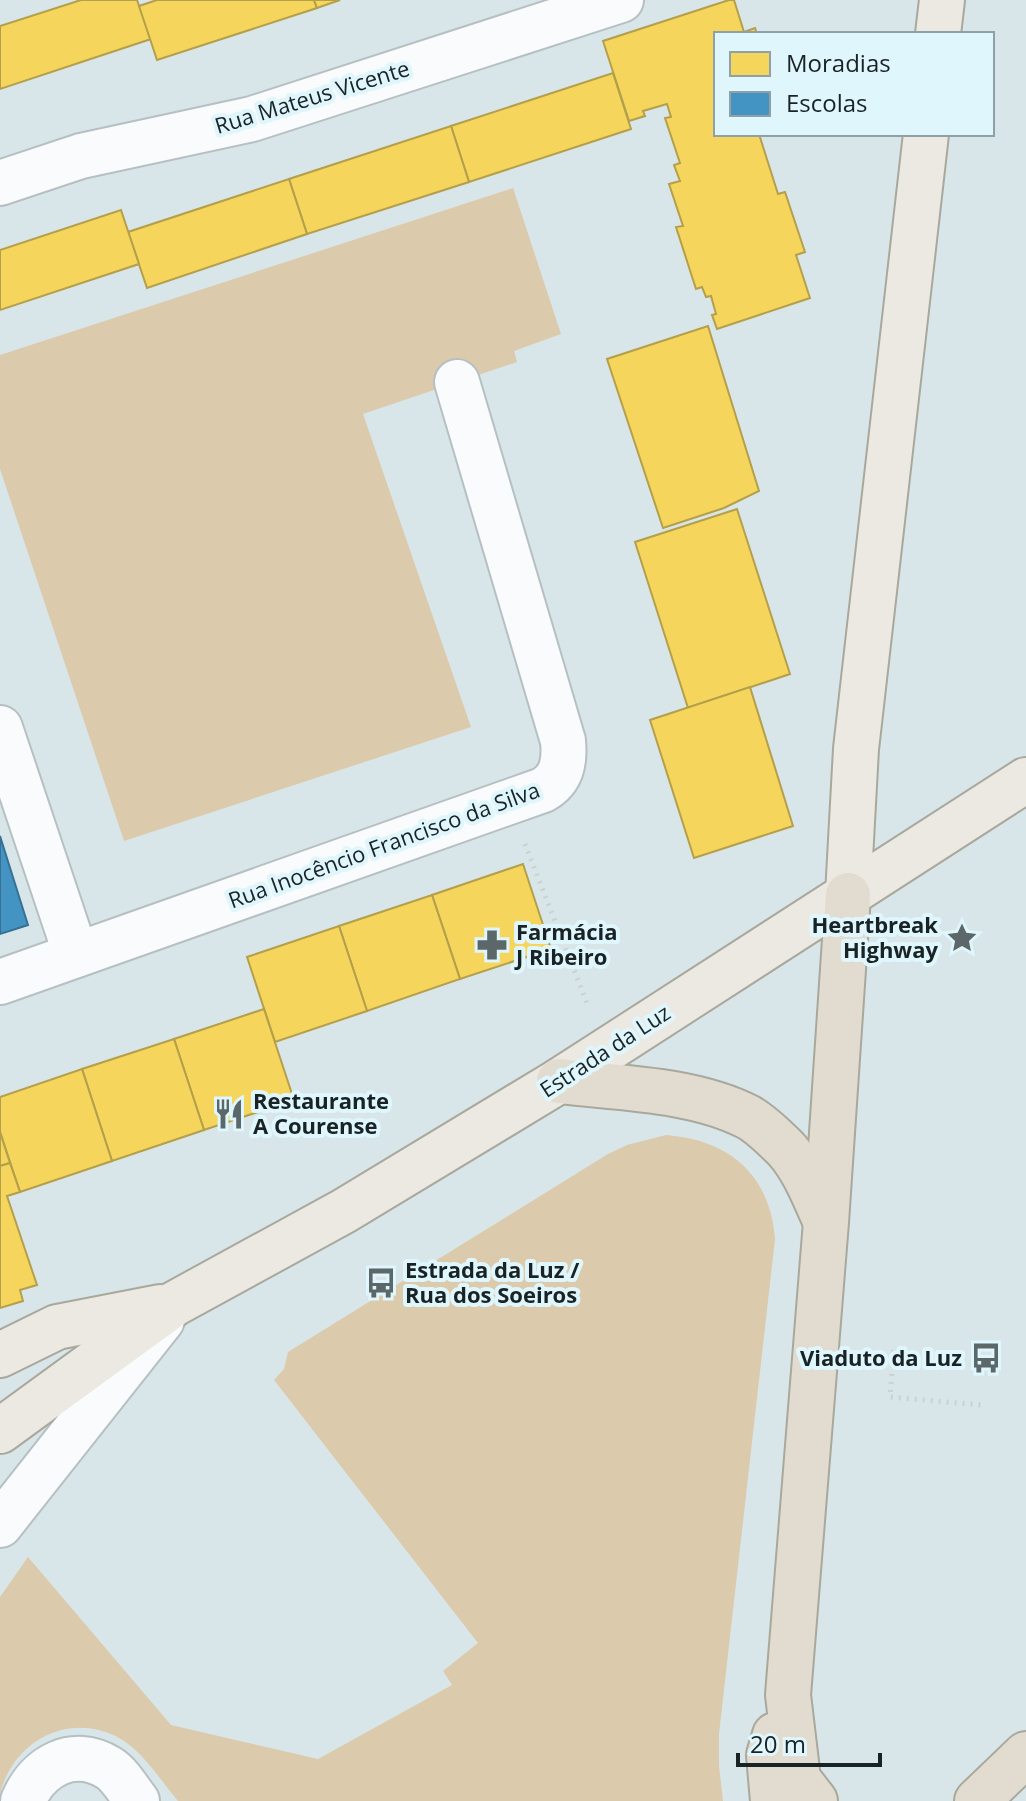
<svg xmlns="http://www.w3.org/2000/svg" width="1026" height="1801" viewBox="0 0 1026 1801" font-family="'Open Sans',sans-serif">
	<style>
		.green { fill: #dbcaab }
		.homes { fill: #f6d55c; stroke: #b49f4b; stroke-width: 2 }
		.schools { fill: #4393c3; stroke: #367193; stroke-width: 2 }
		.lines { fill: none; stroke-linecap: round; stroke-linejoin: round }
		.minor-casing { stroke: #b6c0c3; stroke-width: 48 }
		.major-casing { stroke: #a9a89d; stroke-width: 48 }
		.highway-casing { stroke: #a9a89d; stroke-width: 48 }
		.path { stroke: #ccd0d0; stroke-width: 5; stroke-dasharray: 2 6; stroke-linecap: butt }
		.minor { stroke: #f9fbfc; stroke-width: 44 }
		.major { stroke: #ebe9e2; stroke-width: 44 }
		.highway { stroke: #e2dcd0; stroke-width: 44 }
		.labels { text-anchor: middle; stroke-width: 8; stroke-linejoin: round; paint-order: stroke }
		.street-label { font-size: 22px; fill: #192224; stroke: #dff6fd }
		.poi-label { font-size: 22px; font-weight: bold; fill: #192224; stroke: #dff6fd; text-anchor: start }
	</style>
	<rect width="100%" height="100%" fill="#d9e6e9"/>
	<!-- green -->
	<g class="green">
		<polygon points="513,188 561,334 514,351 517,362 363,414 471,727 124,841 0,469 0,355"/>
		<path d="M666,1135C730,1140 770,1175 775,1239L719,1734V1766L723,1801H178C162,1782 145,1755 124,1741C74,1709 14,1738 0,1794V1597L28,1557L171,1725L318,1759L452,1685L443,1671L478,1643L274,1380L284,1369L288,1352L608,1154L627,1145Z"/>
	</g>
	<!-- homes -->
	<g class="homes">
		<polygon points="81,0 137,0 151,39 0,89 0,26"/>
		<polygon points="157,0 314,0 317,8 157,60 139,6"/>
		<polygon points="314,0 340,0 317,8"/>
		<polygon points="729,0 734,0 744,32 755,28 757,34 716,34 716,134 759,134 778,194 785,192 805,252 796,255 810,298 717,329 712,315 716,314 711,296 706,297 702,287 696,289 676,227 683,226 669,184 680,181 674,165 680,163 665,118 671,117 667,104 643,111 645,116 629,121 603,41"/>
		<polygon points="613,73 631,129 469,182 451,126"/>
		<polygon points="451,126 469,182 307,234 289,179"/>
		<polygon points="289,179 307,234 147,288 128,232"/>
		<polygon points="121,210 139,264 0,310 0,250"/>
		<polygon points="708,326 759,491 724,508 663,528 607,359"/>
		<polygon points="737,509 790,674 688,708 635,542"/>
		<polygon points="750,687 793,826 694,858 650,720"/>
		<polygon points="523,864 551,949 460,979 432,895"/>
		<polygon points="432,895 460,979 367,1011 339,926"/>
		<polygon points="339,926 367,1011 275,1042 247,957"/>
		<polygon points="264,1009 294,1100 204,1130 174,1039"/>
		<polygon points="174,1039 204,1130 112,1161 82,1069"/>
		<polygon points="82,1069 112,1161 20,1192 0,1132 0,1097"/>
		<polygon points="0,1132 10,1163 0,1166"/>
		<polygon points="10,1163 20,1192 7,1196 37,1285 20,1290 23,1301 0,1308 0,1166"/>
	</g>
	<!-- schools -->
	<polygon class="schools" points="0,836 28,925 0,934"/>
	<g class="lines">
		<!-- minor casing -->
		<g class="minor-casing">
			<g id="minor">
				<polyline points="0,183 81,156 252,119 621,0"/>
				<polyline points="0,728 76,955"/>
				<path d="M0,982L543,790C562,779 565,762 563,741L457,382"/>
				<polyline points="0,1525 162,1320"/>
				<path d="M23,1801C38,1766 73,1746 109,1768C120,1775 129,1791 137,1801"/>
			</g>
		</g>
		<!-- major casing -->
		<g class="major-casing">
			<g id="major">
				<polyline points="938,34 942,0"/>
				<polyline points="848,895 856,749 926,134"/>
				<polyline points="0,1355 57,1327 160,1307"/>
				<polyline points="0,1431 174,1304 344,1211 559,1081 1026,780"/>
			</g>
		</g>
		<!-- highway casing -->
		<g class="highway-casing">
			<g id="highway">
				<path d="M559,1081C619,1088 694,1089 748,1117C761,1124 776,1139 786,1149C804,1169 814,1196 825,1220"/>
				<polyline points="773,1801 769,1755 775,1735"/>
				<polyline points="815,1801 798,1779 788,1695 826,1222 848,895"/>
				<polyline points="977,1801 1026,1754"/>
			</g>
		</g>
		<!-- path -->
		<g class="path">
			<polyline points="525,844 588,1006"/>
			<polyline points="894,1350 890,1397 981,1405"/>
		</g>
		<!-- minor -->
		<use href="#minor" class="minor"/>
		<!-- major -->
		<use href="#major" class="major"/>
		<!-- highway -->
		<use href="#highway" class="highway"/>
	</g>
	<!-- icons -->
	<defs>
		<g id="sight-bare" transform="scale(2.4)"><path d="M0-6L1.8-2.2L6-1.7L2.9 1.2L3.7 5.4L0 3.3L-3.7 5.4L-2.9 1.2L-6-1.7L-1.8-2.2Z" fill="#5c6769" stroke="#dff6fd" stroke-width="2.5" paint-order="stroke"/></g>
		<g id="pharmacy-bare" transform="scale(2.4)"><path d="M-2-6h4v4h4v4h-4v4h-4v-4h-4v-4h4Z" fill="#5c6769" stroke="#dff6fd" stroke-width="2.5" paint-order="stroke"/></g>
		<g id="restaurant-bare" transform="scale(2.4)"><path d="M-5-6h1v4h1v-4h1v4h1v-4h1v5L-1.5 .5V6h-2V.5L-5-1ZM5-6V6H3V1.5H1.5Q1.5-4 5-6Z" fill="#5c6769" stroke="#dff6fd" stroke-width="2.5" paint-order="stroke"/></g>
		<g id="bus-bare" transform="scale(2.4)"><path d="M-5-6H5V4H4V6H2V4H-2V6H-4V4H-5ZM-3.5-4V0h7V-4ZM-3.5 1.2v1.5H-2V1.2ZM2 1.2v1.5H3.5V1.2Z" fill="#5c6769" stroke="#dff6fd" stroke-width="2.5" paint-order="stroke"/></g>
	</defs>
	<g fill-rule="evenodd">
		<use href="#sight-bare" x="962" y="938"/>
		<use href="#pharmacy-bare" x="492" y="945"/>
		<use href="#restaurant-bare" x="229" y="1114"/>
		<use href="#bus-bare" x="381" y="1283"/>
		<use href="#bus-bare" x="986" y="1358"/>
	</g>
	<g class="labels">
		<!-- street labels -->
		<g class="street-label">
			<text transform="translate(312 97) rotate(-17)" y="8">Rua Mateus Vicente</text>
			<text transform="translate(384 845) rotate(-20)" y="8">Rua Inocêncio Francisco da Silva</text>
			<text transform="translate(605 1051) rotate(-33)" y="8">Estrada da Luz</text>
		</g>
		<!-- poi labels -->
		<g class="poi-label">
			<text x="938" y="933" text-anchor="end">Heartbreak<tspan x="938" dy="25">Highway</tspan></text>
			<text x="516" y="940">Farmácia<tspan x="516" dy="25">J Ribeiro</tspan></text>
			<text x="253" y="1109">Restaurante<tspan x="253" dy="25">A Courense</tspan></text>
			<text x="405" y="1278">Estrada da Luz /<tspan x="405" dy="25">Rua dos Soeiros</tspan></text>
			<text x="962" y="1366" text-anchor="end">Viaduto da Luz</text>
		</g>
	</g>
	<!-- legend -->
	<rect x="714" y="32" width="280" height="104" fill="#dff6fd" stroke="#90a1a6" stroke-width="2"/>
	<rect x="730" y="52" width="40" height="24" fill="#f6d55c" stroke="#90a1a6" stroke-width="2"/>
	<text x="786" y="72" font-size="24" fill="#192224">Moradias</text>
	<rect x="730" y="92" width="40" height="24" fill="#4393c3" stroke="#90a1a6" stroke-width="2"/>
	<text x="786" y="112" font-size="24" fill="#192224">Escolas</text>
	<!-- scale -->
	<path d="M738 1753v12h142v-12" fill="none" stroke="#192224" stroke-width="4"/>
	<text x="750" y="1753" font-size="24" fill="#192224" stroke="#dff6fd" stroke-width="6" paint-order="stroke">20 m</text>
</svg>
